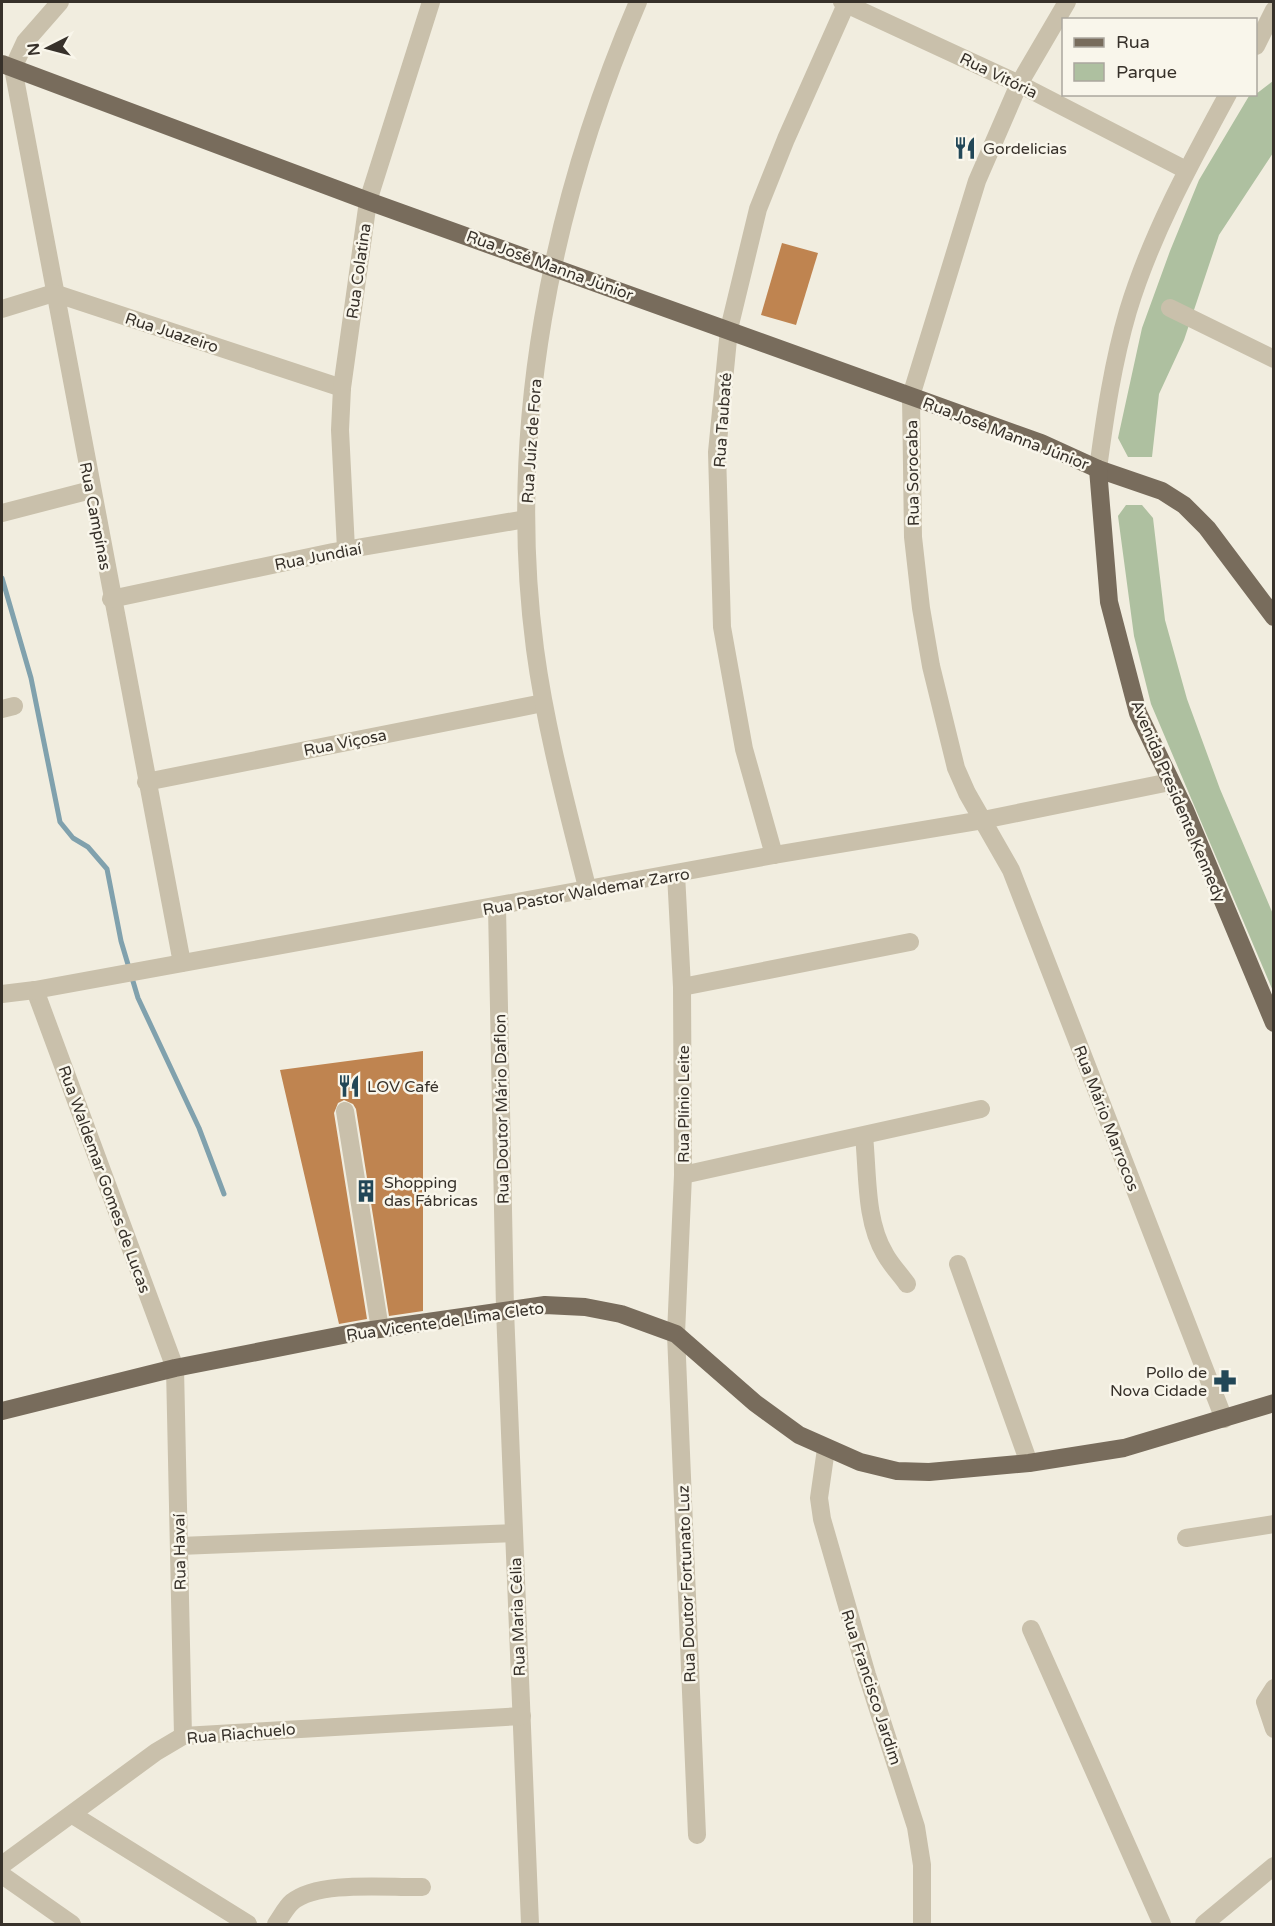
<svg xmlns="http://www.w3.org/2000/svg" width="1275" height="1926" viewBox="0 0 1275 1926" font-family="'Varela Round',sans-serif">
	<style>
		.green { fill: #aec0a0 }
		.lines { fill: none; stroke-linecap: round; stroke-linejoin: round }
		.stream { stroke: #80a1ad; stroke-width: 5 }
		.building { fill: #bf8450 }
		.minor { stroke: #c9c0ab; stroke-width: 18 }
		.major { stroke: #786c5c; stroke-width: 18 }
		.labels { text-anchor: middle; stroke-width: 5; stroke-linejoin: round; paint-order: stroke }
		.street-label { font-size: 16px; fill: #37312a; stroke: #f9f6eb }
		.poi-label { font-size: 16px; fill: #37312a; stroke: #f9f6eb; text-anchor: start }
	</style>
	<rect width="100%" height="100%" fill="#f1eddf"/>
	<!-- green -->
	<g class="green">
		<polygon points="1273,81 1273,153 1219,235 1184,340 1159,394 1152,457 1128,457 1118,438 1142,328 1170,251 1199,180 1249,96 1256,94"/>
		<polygon points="1126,505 1142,505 1153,518 1165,620 1187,699 1220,789 1273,914 1273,991 1151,704 1134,636 1118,516"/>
	</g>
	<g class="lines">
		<!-- stream -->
		<polyline class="stream" points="2,578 31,678 60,822 73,838 88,847 107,869 121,941 138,998 199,1128 224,1194"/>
	</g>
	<!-- building -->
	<g class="building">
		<polygon points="782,243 818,253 796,325 761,315"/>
		<polygon points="423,1051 423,1311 389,1316 356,1109 353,1104 344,1100 338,1103 334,1113 367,1319 339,1324 280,1070"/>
	</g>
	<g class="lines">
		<!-- minor -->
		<g class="minor">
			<polyline points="60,2 25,42 13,68 182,963"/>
			<polyline points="842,2 1019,84 1186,170"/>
			<polyline points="1067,2 1019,84 977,181 911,396 913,537 921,608 931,666 956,768 967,793 1011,870 1224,1419"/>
			<polyline points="1256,46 1274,10"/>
			<polyline points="1170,308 1274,359"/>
			<polyline points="2,309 54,293 342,388"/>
			<path d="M1098,469C1105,416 1113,362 1128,311C1151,235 1190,164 1228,94"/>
			<polyline points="2,513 91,490"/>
			<polyline points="346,549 340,430 342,388 368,201 431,2"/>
			<polyline points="111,599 333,552 526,519"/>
			<polyline points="2,709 14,706"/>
			<polyline points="146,782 543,703"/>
			<polyline points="774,855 744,749 722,627 717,452 729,329 758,209 786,139 847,2"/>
			<polyline points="676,874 682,987 683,1175 676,1334 697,1835"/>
			<path d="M588,891C568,811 546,731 535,649C506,429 551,204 638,2"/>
			<polyline points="497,907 505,1310 530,1924"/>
			<polyline points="682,987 910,942"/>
			<polyline points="35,990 175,1368 183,1736"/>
			<polyline points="2,994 35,990 774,855 983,820 1170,782"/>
			<polyline points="345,1111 380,1329"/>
			<path d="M864,1136C868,1174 865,1221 885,1254C891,1265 900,1274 907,1284"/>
			<polyline points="683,1175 981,1109"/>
			<polyline points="958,1264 1029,1463"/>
			<polyline points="826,1449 819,1498 822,1519 867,1675 916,1827 922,1865 922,1924"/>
			<polyline points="1186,1538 1274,1524"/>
			<polyline points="179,1546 514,1533"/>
			<polyline points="1031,1629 1162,1924"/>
			<polyline points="1274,1688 1265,1702 1274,1729"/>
			<polyline points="73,1815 248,1924"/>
			<polyline points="2,1865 156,1752 183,1736 522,1716"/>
			<polyline points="2,1875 72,1924"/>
			<path d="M276,1924C281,1917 286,1907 292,1902C319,1880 388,1888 422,1887"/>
			<polyline points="1204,1924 1274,1866"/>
		</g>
		<!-- major -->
		<g class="major">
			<polyline points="2,64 368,201 1041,443 1098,469 1162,491 1184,505 1207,528 1274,617"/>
			<polyline points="1098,469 1109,602 1138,713 1185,810 1274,1023"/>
			<polyline points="2,1411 175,1368 358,1332 545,1305 585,1307 621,1314 676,1334 755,1403 799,1435 860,1462 897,1471 929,1472 1029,1463 1124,1448 1274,1403"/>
		</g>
	</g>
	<!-- icons -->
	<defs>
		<g id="restaurant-bare" transform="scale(1.8)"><path d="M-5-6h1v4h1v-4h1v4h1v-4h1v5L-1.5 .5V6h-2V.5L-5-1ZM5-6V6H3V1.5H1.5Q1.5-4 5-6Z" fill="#224757" stroke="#f9f6eb" stroke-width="2.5" paint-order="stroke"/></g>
		<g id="building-bare" transform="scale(1.8)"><path d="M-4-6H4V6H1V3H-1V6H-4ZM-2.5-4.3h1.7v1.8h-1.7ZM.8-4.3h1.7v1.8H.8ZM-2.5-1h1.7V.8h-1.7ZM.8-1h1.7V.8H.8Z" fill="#224757" stroke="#f9f6eb" stroke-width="2.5" paint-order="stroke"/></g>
		<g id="pharmacy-bare" transform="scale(1.8)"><path d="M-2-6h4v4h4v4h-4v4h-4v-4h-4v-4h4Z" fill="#224757" stroke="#f9f6eb" stroke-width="2.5" paint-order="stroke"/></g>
	</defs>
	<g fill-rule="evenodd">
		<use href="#restaurant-bare" x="965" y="148"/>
		<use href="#restaurant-bare" x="349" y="1086"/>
		<use href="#building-bare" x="366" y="1191"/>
		<use href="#pharmacy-bare" x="1225" y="1381"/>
	</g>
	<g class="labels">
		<!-- street labels -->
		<g class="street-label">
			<text transform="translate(999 75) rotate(26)" y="6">Rua Vitória</text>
			<text transform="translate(550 265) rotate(20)" y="6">Rua José Manna Júnior</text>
			<text transform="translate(358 271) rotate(-82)" y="6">Rua Colatina</text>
			<text transform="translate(172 332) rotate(18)" y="6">Rua Juazeiro</text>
			<text transform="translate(722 420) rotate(-86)" y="6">Rua Taubaté</text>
			<text transform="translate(1006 433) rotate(21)" y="6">Rua José Manna Júnior</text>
			<text transform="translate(531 441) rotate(-86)" y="6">Rua Juiz de Fora</text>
			<text transform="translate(912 473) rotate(-91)" y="6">Rua Sorocaba</text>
			<text transform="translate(96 516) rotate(79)" y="6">Rua Campínas</text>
			<text transform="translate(318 556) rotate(-11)" y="6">Rua Jundiaí</text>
			<text transform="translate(345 742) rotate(-11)" y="6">Rua Viçosa</text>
			<text transform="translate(1179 801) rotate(67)" y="6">Avenida Presidente Kennedy</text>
			<text transform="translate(586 891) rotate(-10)" y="6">Rua Pastor Waldemar Zarro</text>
			<text transform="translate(683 1104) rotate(-90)" y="6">Rua Plínio Leite</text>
			<text transform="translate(501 1109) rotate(-91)" y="6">Rua Doutor Mário Daflon</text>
			<text transform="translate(1107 1118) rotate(69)" y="6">Rua Mário Marrocos</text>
			<text transform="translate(105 1179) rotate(70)" y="6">Rua Waldemar Gomes de Lucas</text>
			<text transform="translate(445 1321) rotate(-8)" y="6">Rua Vicente de Lima Cleto</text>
			<text transform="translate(179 1552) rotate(-91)" y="6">Rua Havaí</text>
			<text transform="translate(686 1584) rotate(-92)" y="6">Rua Doutor Fortunato Luz</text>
			<text transform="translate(517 1617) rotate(-92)" y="6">Rua Maria Célia</text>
			<text transform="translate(872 1687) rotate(72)" y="6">Rua Francisco Jardim</text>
			<text transform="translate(241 1733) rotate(-5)" y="6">Rua Riachuelo</text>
		</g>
		<!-- poi labels -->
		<g class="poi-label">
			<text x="983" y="154">Gordelicias</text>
			<text x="367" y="1092">LOV Café</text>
			<text x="384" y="1188">Shopping<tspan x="384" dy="18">das Fábricas</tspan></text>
			<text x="1207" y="1378" text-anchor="end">Pollo de<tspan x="1207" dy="18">Nova Cidade</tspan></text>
		</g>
	</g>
	<!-- border -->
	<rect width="1275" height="1926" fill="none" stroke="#37312a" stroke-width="6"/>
	<!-- legend -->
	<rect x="1062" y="18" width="195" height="78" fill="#f9f6eb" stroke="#aba79e" stroke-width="1.5"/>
	<rect x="1074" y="38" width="30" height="9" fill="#786c5c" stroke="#aba79e" stroke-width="1.5"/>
	<text x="1116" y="48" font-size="18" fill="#37312a">Rua</text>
	<rect x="1074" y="63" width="30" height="18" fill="#aec0a0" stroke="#aba79e" stroke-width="1.5"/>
	<text x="1116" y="78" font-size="18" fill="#37312a">Parque</text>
	<!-- north arrow -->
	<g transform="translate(48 48) rotate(264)" stroke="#f9f6eb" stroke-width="4.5" paint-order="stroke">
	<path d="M0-4.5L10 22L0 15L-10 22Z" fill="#37312a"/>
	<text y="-9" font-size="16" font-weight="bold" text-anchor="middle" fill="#37312a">N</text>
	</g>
</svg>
